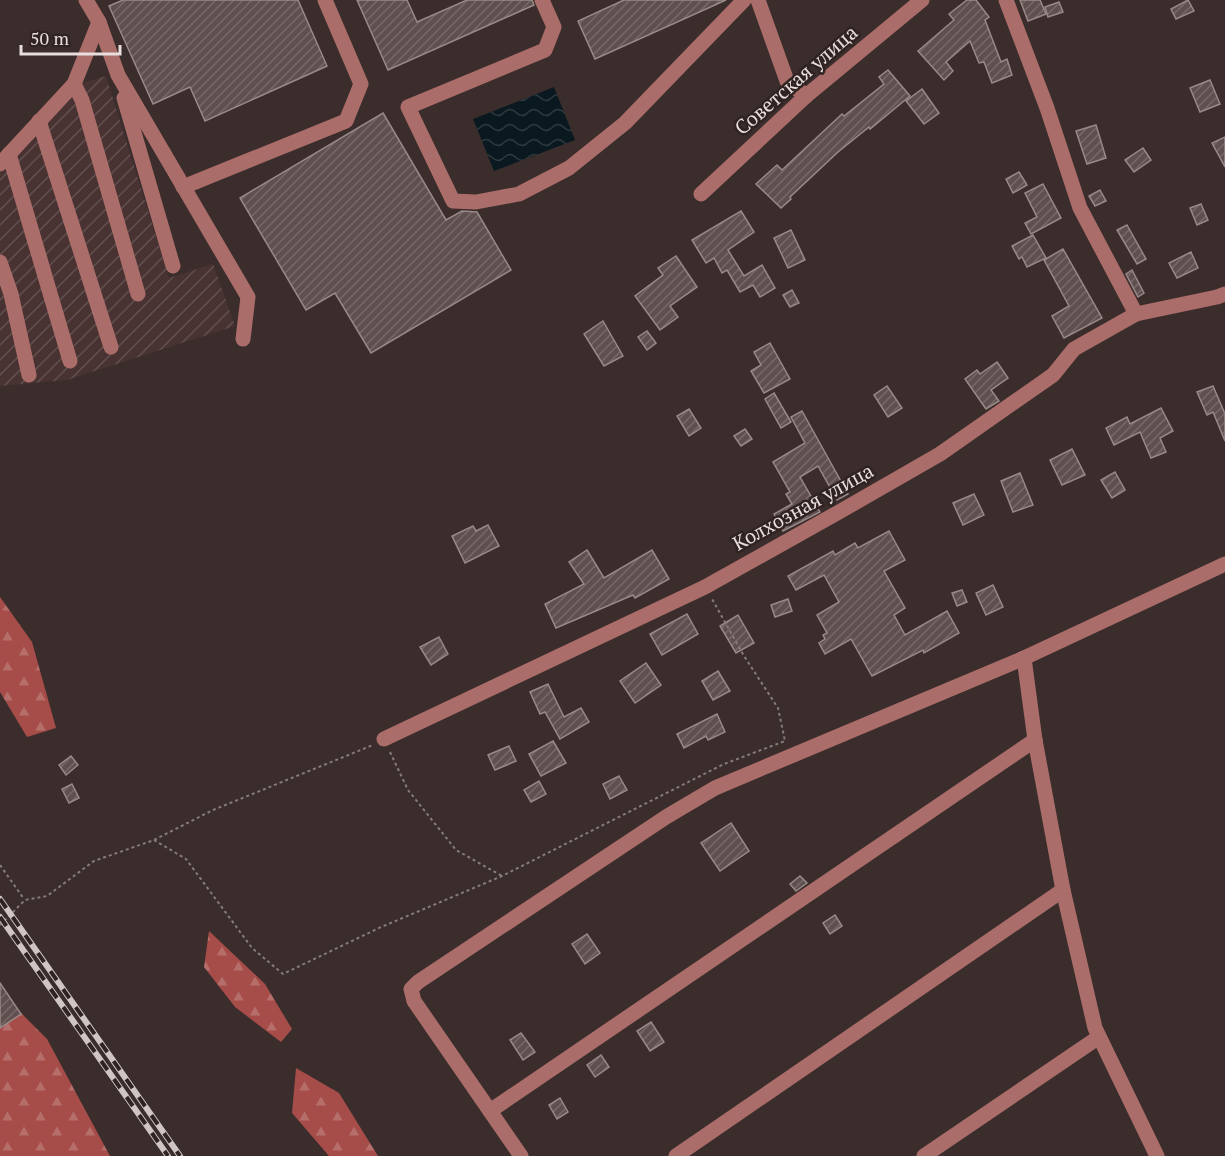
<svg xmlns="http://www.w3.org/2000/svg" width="1225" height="1156" viewBox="0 0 1225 1156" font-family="'PT Serif',serif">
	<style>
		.industrial { fill: url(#industrial-furrows) }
		.forest { fill: url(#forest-firs) }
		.water { fill: url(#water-waves) }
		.building { fill: url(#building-hatch); stroke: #998988; stroke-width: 1.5 }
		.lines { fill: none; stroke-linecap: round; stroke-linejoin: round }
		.path { stroke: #877c7b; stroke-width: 2; stroke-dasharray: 3 3; stroke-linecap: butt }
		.minor { stroke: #ab6d69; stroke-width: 15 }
		.rail-casing { stroke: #cfc5c4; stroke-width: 6 }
		.rail { stroke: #302322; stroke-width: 4; stroke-dasharray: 11; stroke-linecap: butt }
		.labels { text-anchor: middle; stroke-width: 5; stroke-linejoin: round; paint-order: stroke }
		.street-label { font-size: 20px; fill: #e7dedd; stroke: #302322 }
	</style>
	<defs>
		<pattern id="industrial-furrows" width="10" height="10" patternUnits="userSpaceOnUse" patternTransform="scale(1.5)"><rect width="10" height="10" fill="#483332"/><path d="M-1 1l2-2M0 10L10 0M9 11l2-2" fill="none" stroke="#62504f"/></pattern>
		<pattern id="forest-firs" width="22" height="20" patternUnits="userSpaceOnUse" patternTransform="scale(1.5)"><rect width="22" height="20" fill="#a64c49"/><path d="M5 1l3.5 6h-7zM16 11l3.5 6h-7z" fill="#b66e6b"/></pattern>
		<pattern id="water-waves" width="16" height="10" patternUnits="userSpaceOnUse" patternTransform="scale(1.5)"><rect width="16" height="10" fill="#0a191f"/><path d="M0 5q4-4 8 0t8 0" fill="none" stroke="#2e3a3f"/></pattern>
		<pattern id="building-hatch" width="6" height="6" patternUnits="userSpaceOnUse" patternTransform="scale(1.5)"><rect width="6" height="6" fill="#5f504f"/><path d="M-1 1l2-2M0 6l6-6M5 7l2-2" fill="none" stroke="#766968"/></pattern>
	</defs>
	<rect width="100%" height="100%" fill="#3a2d2c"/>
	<!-- industrial -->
	<polygon class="industrial" points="106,76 169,278 213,264 235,326 67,380 0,386 0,165 82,83"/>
	<!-- forest -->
	<g class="forest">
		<polygon points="0,597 32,642 56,728 27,737 0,692"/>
		<polygon points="209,931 265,984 292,1029 281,1042 235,1007 204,967"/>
		<polygon points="0,992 47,1039 110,1156 0,1156"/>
		<polygon points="296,1068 339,1093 378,1156 329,1156 292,1113"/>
	</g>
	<!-- water -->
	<polygon class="water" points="554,87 575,140 494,171 473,119"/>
	<!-- building -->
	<g class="building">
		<polygon points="123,0 298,0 327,66 205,121 190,87 153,104 109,6"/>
		<polygon points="357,0 407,0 417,22 467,0 532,0 534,5 388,70"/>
		<polygon points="624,0 726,0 595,59 578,21"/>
		<polygon points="967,0 976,0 989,17 985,20 1001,62 1007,59 1012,75 992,83 984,62 979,63 970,41 946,62 953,71 944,80 918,51 954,20 949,14"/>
		<polygon points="1020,0 1040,0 1046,14 1028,21"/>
		<polygon points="1188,0 1194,11 1176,19 1171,9"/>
		<polygon points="1059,2 1063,12 1048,17 1045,7"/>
		<polygon points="888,70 910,96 870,129 869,127 838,152 790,197 791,199 781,208 756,184 777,165 782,170 842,114 844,116 884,84 879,77"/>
		<polygon points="1210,80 1220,104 1200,112 1190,88"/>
		<polygon points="922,89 939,113 924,124 906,101"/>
		<polygon points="383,113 446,220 462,211 477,212 511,270 371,353 335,293 306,310 240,198"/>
		<polygon points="1096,125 1106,158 1087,164 1076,131"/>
		<polygon points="1225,137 1225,167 1212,143"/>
		<polygon points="1143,148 1151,160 1134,172 1125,160"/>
		<polygon points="1019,172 1027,185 1013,193 1006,179"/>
		<polygon points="1043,184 1061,218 1031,234 1025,223 1037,217 1025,193"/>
		<polygon points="1100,190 1106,201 1095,206 1089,196"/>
		<polygon points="1201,204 1208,220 1197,225 1190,208"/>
		<polygon points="741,211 754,232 728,250 744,276 762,265 775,288 760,297 753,285 740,292 727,270 722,273 714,258 706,263 692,240"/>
		<polygon points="1127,225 1146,259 1137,264 1117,230"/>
		<polygon points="791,230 805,260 788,268 774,238"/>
		<polygon points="1033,235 1046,258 1027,267 1022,257 1019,259 1012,246"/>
		<polygon points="1063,249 1102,318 1064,338 1052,316 1069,306 1044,260"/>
		<polygon points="1191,252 1198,268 1177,278 1169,263"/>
		<polygon points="676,256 697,287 670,306 678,317 660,330 635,296 663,275 658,268"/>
		<polygon points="1132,270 1144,293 1138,297 1126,274"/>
		<polygon points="792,290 799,303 790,307 783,295"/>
		<polygon points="603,321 623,356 604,366 584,334"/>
		<polygon points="647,331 656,343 647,350 638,337"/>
		<polygon points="770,343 790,379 764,393 751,371 761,365 754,352"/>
		<polygon points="997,362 1008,378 991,390 999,401 986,409 965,379 977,370 980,374"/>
		<polygon points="887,386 902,408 888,417 874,395"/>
		<polygon points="1213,386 1225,414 1225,441 1213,412 1207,415 1197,392"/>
		<polygon points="774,393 791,422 781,428 765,399"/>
		<polygon points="1161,408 1173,431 1160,438 1166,452 1151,458 1140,432 1114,445 1106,428 1127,417 1130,424"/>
		<polygon points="689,409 701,428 689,436 677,416"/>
		<polygon points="802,411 848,494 837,500 818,466 800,477 820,512 783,531 774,514 792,504 786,494 790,492 773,462 805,443 791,417"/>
		<polygon points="745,429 752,439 741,446 734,436"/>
		<polygon points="1072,449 1085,475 1062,485 1050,460"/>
		<polygon points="1115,472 1125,490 1112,498 1101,480"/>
		<polygon points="1020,473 1033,505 1013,512 1001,481"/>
		<polygon points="974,494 984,515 963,525 953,503"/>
		<polygon points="488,525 499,546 465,563 452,536 473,526 476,531"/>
		<polygon points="889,531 905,560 884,571 905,608 894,615 905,635 947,611 959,633 924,653 923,650 872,676 851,639 825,654 819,643 825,639 823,635 827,633 817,615 839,602 824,575 796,590 788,576 833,551 835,555 855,543 858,548"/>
		<polygon points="587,550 604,578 652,550 669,579 635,598 633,595 556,628 545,604 584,584 569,562"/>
		<polygon points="993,585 1003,607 986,615 976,593"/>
		<polygon points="962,590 967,602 957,606 952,593"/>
		<polygon points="788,599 792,611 775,617 771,605"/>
		<polygon points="687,614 698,634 662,655 650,634"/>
		<polygon points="738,615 754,643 736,653 720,626"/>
		<polygon points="439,637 448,654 431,665 420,647"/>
		<polygon points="646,663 661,685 635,703 620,681"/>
		<polygon points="718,671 730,691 713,700 702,681"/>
		<polygon points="548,684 564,717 581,708 589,722 560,739 545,712 540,714 530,692"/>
		<polygon points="717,714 725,732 708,740 706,736 684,748 677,734"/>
		<polygon points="553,741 566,763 541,776 529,754"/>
		<polygon points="509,746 516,761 495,770 488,755"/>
		<polygon points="71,756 78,765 66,775 59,765"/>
		<polygon points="619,776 627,790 610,799 603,784"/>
		<polygon points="539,781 546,794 531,802 524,790"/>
		<polygon points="72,784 79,798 69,803 62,789"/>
		<polygon points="731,823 749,851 720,871 701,843"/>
		<polygon points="800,876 807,883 796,891 790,884"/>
		<polygon points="835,915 842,926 830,934 823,923"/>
		<polygon points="587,934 600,953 585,964 572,944"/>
		<polygon points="0,983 21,1014 0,1028"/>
		<polygon points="651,1022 664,1042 650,1051 637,1031"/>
		<polygon points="521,1033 535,1052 523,1060 510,1040"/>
		<polygon points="601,1055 609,1067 595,1077 587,1065"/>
		<polygon points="560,1098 568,1112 557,1119 549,1105"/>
	</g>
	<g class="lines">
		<!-- path -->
		<g class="path">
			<polyline points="390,752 408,790 456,850 502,876"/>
			<polyline points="154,840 186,859 252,948 283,974 379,928 502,876 724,764 785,741 778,708 744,656 712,599"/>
			<polyline points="0,865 24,899"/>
			<polyline points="0,925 25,900 47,896 94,861 154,840 213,810 373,745"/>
		</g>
		<!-- minor -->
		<g class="minor">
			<polyline points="86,0 99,22 118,75 248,297 243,339"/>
			<polyline points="542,0 554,27 545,50 408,107 453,201 476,202 519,194 569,168 625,123 744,0"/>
			<polyline points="758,0 787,81 806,96"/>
			<polyline points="1006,0 1047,108 1080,208 1136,314"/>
			<polyline points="74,84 82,100 138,294"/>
			<polyline points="124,98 173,266"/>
			<polyline points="39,121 111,347"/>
			<polyline points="9,154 70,361"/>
			<polyline points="0,164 74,84 99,22"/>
			<polyline points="183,187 346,121 361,84 325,0"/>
			<polyline points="701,194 806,96 922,0"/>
			<polyline points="0,262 11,294 29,375"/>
			<polyline points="1024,658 1035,740 1063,890 1095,1028 1157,1156"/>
			<polyline points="384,739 705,587 839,512 940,454 1053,375 1074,349 1136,314 1217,297 1225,294"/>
			<polyline points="490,1111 1035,740"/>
			<polyline points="521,1156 414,1001 411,989 418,982 666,817 715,788 1024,658 1225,564"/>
			<polyline points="676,1156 1063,890"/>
			<polyline points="924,1156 1099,1037"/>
		</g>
		<!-- rail casing -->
		<g class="rail-casing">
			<g id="rail">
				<polyline points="0,899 180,1156"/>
				<polyline points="0,917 168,1156"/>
			</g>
		</g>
		<!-- rail -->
		<use href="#rail" class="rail"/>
	</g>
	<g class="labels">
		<!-- street labels -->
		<g class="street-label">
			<text transform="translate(796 80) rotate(-41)" y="7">Советская улица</text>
			<text transform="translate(803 507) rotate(-29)" y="7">Колхозная улица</text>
		</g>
	</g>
	<!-- scale -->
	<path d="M21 45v9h99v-9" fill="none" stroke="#e7dedd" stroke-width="3"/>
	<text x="30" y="45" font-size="18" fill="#e7dedd" stroke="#302322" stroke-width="4.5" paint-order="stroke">50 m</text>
</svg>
